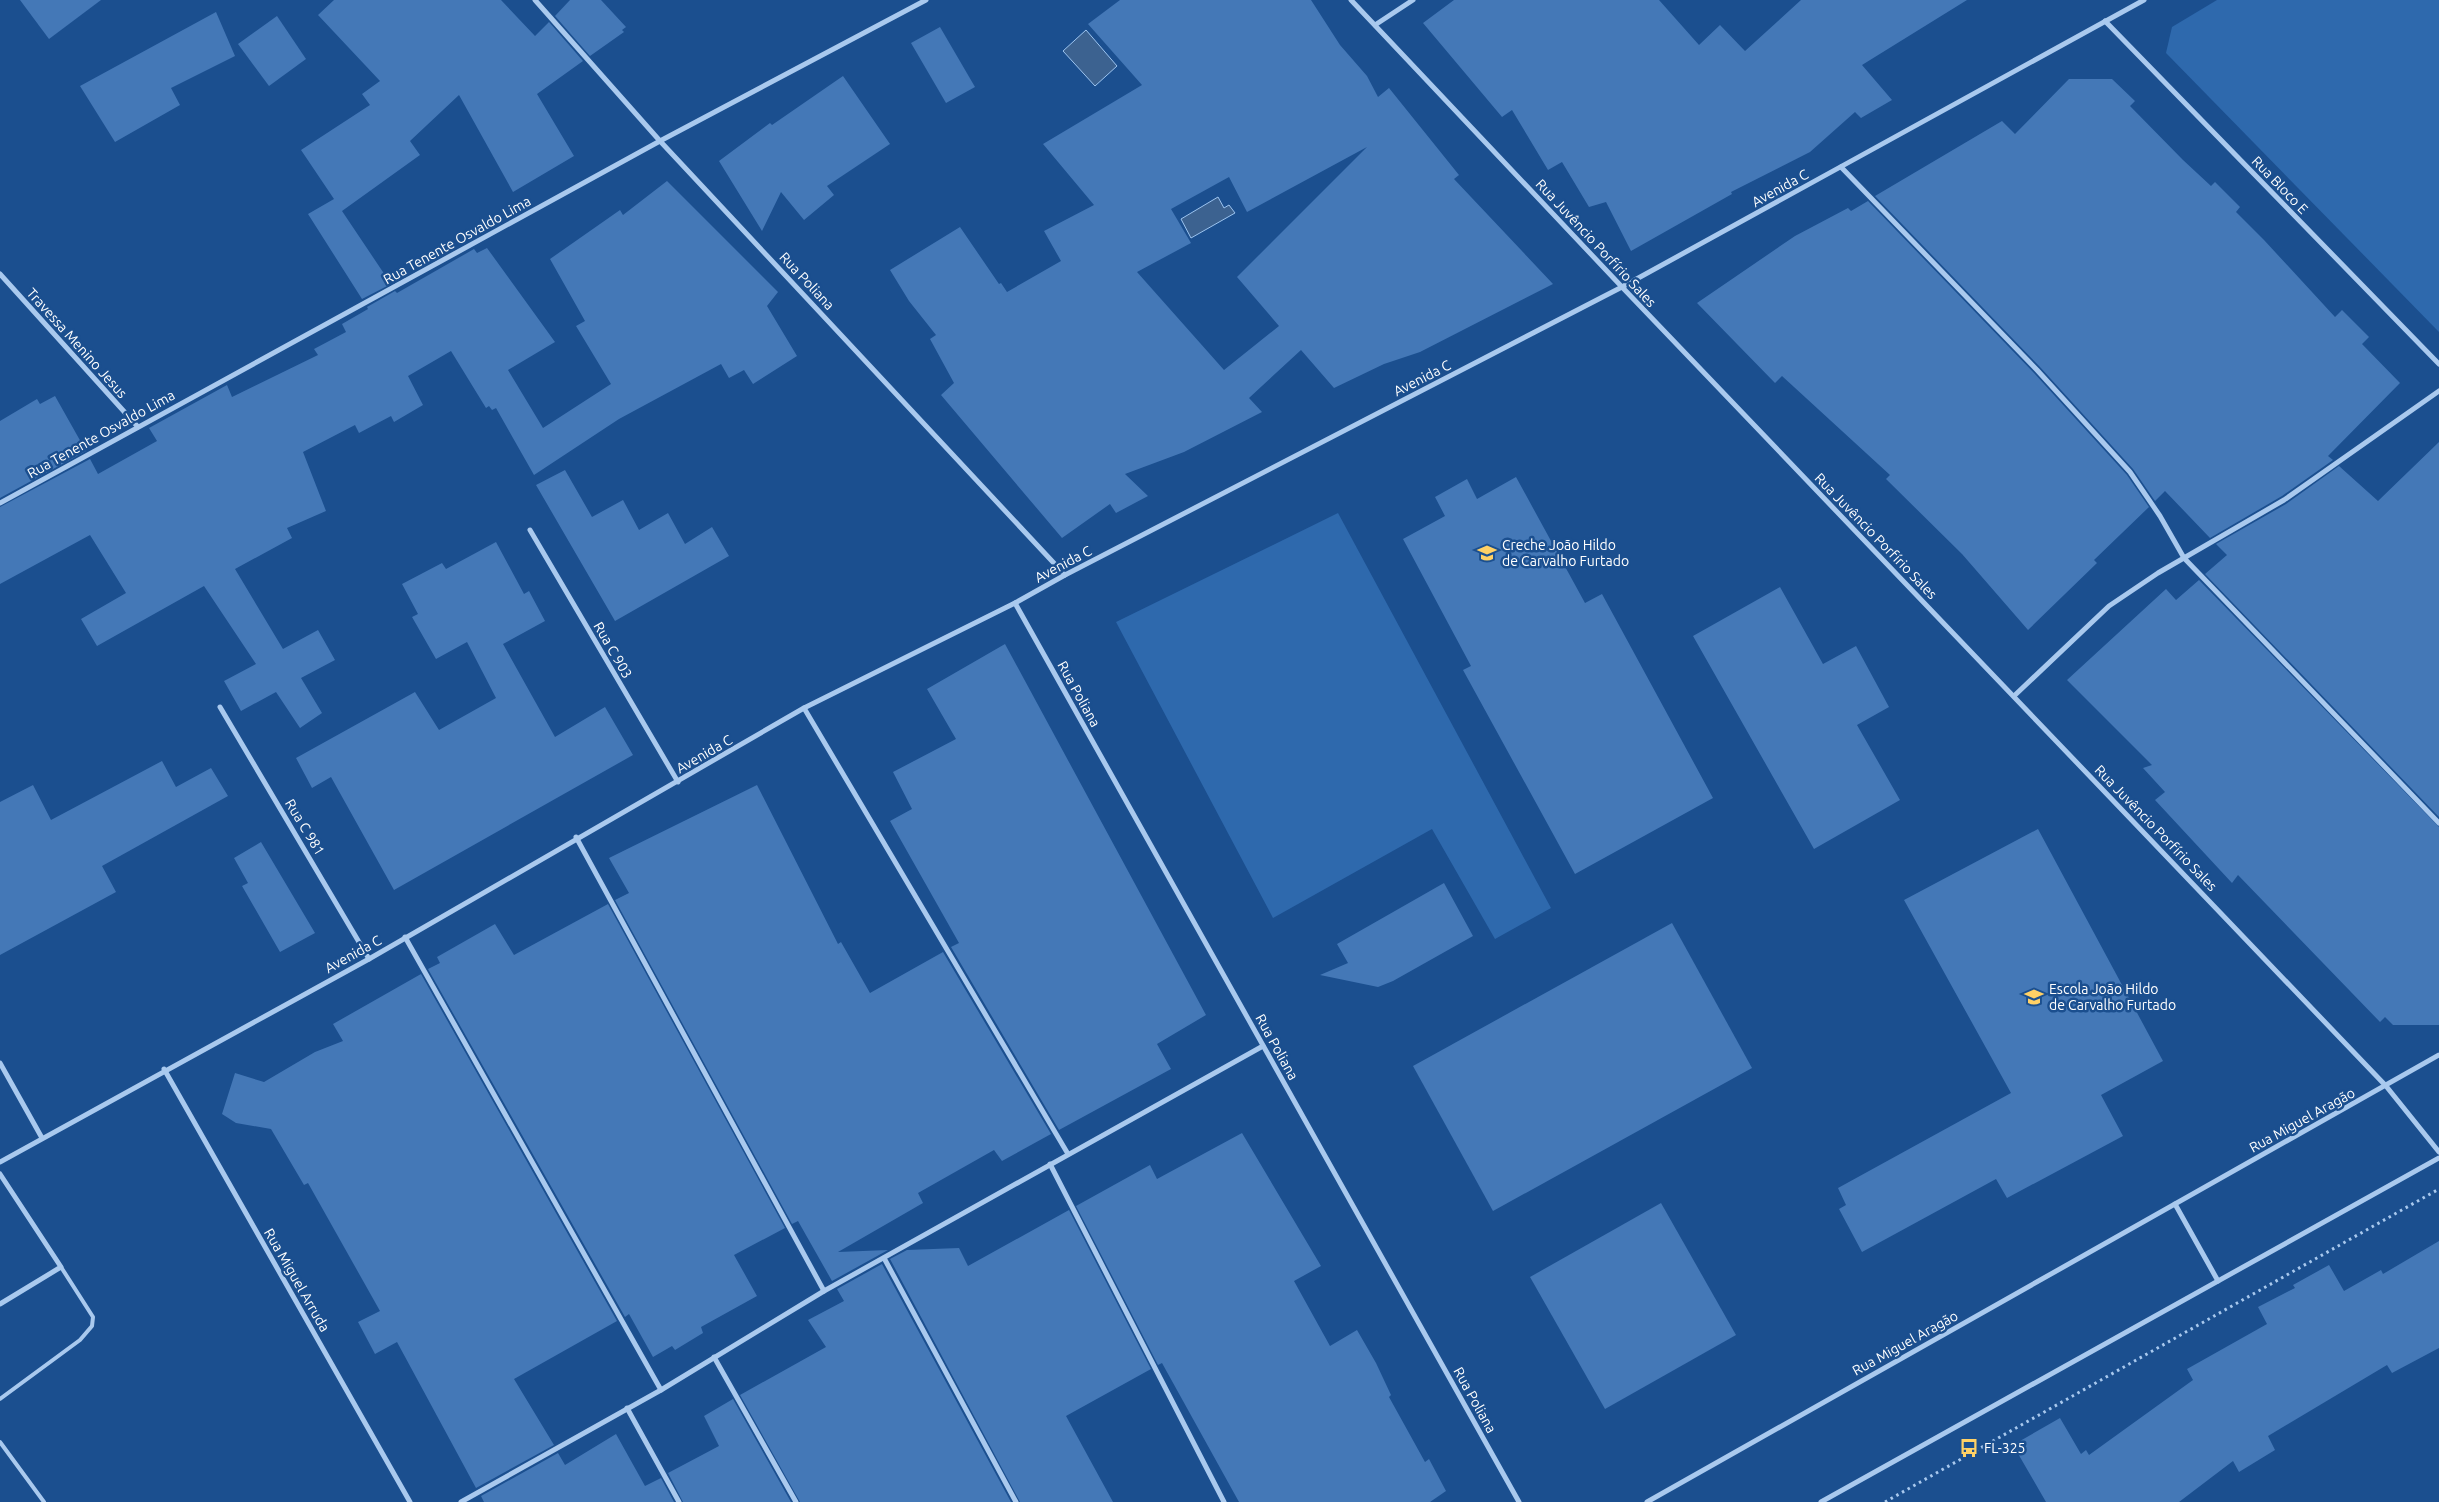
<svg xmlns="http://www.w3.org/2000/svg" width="2439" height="1502" viewBox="0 0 2439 1502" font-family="Ubuntu,sans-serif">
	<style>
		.green { fill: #2e69ad }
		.water { fill: #3c6290; stroke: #9cc4f0 }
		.building { fill: #4478b7; fill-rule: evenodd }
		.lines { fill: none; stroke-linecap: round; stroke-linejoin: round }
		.path { stroke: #a9c9ee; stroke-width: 3; stroke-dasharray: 2.5 4; stroke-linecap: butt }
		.service { stroke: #a9c9ee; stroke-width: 4 }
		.minor { stroke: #a9c9ee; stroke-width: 5 }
		.labels { text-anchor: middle; stroke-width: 5; stroke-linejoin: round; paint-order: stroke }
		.street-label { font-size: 14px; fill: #fff; stroke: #1b4f8f }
		.poi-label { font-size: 14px; fill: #fff; stroke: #1b4f8f; text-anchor: start }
	</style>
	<rect width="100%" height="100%" fill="#1b4f8f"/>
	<!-- green -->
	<g class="green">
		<polygon points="2217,0 2439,0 2439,332 2166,53 2172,27"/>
		<polygon points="1338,513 1551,908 1495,939 1432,829 1273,918 1116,622"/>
	</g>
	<!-- water -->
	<g class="water">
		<polygon points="1086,30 1117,66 1095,86 1063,51"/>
		<polygon points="1218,197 1224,208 1229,205 1235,213 1191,238 1181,219"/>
	</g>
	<!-- building -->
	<g class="building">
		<polygon points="20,0 101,0 49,39"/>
		<polygon points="334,0 501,0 535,36 549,22 583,61 537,94 574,156 513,192 459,95 410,141 420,155 342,211 391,284 362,299 308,214 334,199 301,150 370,105 362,94 380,81 318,15"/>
		<polygon points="570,0 601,0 626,27 622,30 624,32 590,56 555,16"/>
		<path d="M1120,0H1311L1340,45L1367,76L1378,97L1389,88L1459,175L1454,179L1553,284L1420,352L1384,364L1334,388L1301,350L1249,398L1262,412L1184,452L1125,474L1148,496L1116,513L1110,504L1062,538L941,395L954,383L930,339L936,335L909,301L890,270L960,227L999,284L1001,283L1007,292L1061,261L1044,231L1094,205L1043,144L1142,85L1088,24ZM1367,147L1237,277L1279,326L1224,370L1137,272L1191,243L1171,209L1229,177L1247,212Z"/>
		<polygon points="1454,0 1659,0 1699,45 1720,25 1745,51 1801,0 1967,0 1862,65 1892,100 1861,118 1855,112 1810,152 1731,192 1732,194 1631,251 1606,202 1589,207 1562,162 1548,170 1512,110 1502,117 1423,23"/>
		<polygon points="216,12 235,56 171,88 180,105 115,142 80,86"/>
		<polygon points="277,16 306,59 269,86 238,44"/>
		<polygon points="940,27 975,87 946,103 911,43"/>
		<polygon points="843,76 890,144 827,186 834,195 804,220 781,192 762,231 719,161 770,123 772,125"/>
		<polygon points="2069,79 2112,79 2135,101 2130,106 2183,160 2211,186 2215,182 2240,207 2236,212 2264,240 2335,317 2342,310 2369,337 2362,344 2400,383 2328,456 2333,460 2282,496 2210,538 2165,491 2155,501 2133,469 2040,367 1875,196 2002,121 2015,134"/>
		<polygon points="667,181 778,292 767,306 797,356 753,384 744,370 729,378 721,364 619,419 534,475 496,408 492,410 489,406 486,408 451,351 408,376 423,405 394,422 391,416 359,433 355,425 303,452 326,511 287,528 292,538 235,569 283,649 318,630 335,660 301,678 322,713 300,728 276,692 241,711 224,681 256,664 204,586 97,646 81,619 126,593 90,535 0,584 0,507 90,459 98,474 157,441 149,428 227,385 232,397 318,355 314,349 346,332 342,324 368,309 367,307 395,291 397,293 474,249 477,253 487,248 555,342 508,370 543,428 611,384 576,326 585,321 550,259 620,210 623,215"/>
		<polygon points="1868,201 2034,373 2127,475 2149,507 2094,560 2097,563 2028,630 1962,554 1886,479 1890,475 1782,376 1775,383 1697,303 1795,236 1848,208 1851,211"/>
		<polygon points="55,396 86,451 0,498 0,421 37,399 40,404"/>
		<polygon points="2439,442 2439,817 2205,574 2227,555 2216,544 2286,504 2339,466 2378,501"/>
		<polygon points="565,470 592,517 623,500 639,530 668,513 685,544 712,527 729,556 615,621 536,485"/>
		<polygon points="1516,477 1585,603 1602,594 1713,798 1575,874 1463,670 1471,666 1403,539 1445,516 1435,497 1467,479 1477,499"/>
		<polygon points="496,542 524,594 529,591 545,621 503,644 555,737 605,707 633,755 394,890 331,777 312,788 296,758 415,692 439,730 496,698 467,642 436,659 412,617 418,614 402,584 442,563 446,569"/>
		<polygon points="2199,580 2439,827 2439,1025 2393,1025 2385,1017 2380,1022 2238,875 2232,883 2155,800 2165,792 2143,768 2152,765 2067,680 2166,589 2176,600"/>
		<polygon points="1780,587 1823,664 1856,646 1889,707 1857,725 1900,800 1814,849 1693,636"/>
		<polygon points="1005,644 1206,1015 1157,1044 1171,1069 1059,1130 951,947 959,943 890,821 912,809 893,772 956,739 927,689"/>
		<polygon points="162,761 176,787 211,768 228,796 102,866 116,892 0,955 0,802 33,785 51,820"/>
		<polygon points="757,785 838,944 841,942 870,993 943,952 1051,1134 1002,1161 994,1150 918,1193 923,1203 838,1252 888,1250 832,1281 798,1221 792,1224 615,900 629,893 609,858"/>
		<polygon points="2038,829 2163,1061 2101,1095 2123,1136 2007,1198 1996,1179 1862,1252 1839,1209 1846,1205 1838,1188 2011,1093 1904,900"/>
		<polygon points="261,842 315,933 280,952 242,886 248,883 234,858"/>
		<polygon points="1444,883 1473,936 1393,981 1378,987 1320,975 1348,963 1337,944"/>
		<polygon points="608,904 785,1228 734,1255 757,1296 701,1327 703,1333 675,1350 672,1346 653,1357 629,1314 625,1317 428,969 440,963 437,957 495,924 514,955"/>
		<polygon points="1672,923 1752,1068 1493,1211 1413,1066"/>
		<polygon points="421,974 617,1321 514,1379 554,1445 476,1488 397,1342 375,1354 358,1322 380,1311 308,1183 304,1185 271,1129 236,1123 222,1114 235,1073 264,1082 315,1052 343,1041 333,1024"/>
		<polygon points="1242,1133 1321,1266 1294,1281 1330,1346 1357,1330 1376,1363 1391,1395 1389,1397 1425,1462 1429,1459 1446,1491 1430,1502 1239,1502 1162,1363 1158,1365 1076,1206 1150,1165 1157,1179"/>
		<polygon points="1661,1203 1736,1335 1605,1409 1530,1277"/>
		<polygon points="1069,1210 1151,1369 1066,1416 1113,1502 1020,1502 890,1259 907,1250 959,1248 968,1266"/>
		<polygon points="2439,1241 2439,1348 2392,1373 2387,1365 2268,1436 2275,1450 2239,1472 2233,1461 2179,1502 2046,1502 2013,1445 2060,1418 2081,1454 2086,1450 2089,1455 2193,1380 2187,1369 2267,1324 2258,1307 2295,1288 2293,1285 2329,1265 2344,1291 2381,1270 2383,1274"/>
		<polygon points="882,1264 1011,1502 800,1502 740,1395 826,1347 808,1320 844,1301 837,1289"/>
		<polygon points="733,1399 791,1502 683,1502 668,1473 719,1446 704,1416"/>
		<polygon points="616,1434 645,1486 661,1478 674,1502 484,1502 481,1496 558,1453 565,1465"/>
	</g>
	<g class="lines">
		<!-- path -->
		<polyline class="path" points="1885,1502 2439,1189"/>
		<!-- service -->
		<g class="service">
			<polyline points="0,1399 80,1340 92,1326 93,1317 61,1267"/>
			<polyline points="0,1442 44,1502"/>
		</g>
		<!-- minor -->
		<g class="minor">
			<polyline points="535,0 660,141 1065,575"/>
			<polyline points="1351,0 1622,287 2386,1086 2439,1152"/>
			<polyline points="2105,21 2439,364"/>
			<polyline points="1375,25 1413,0"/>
			<polyline points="1841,167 2037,370 2130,472 2160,516 2184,558 2439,823"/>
			<polyline points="0,274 138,427"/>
			<polyline points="0,503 660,141 926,0"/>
			<polyline points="530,530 678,782"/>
			<polyline points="1015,603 1519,1502"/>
			<polyline points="2014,696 2109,606 2158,573 2284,500 2439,391"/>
			<polyline points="220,707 369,959"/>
			<polyline points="804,708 1068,1154"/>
			<polyline points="576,837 824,1291"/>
			<polyline points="405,937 661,1390"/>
			<polyline points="0,1063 42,1138"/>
			<polyline points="164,1069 410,1502"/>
			<polyline points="0,1162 369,959 804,708 1015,603 1065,575 1622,287 2144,0"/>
			<polyline points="1050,1164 1224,1502"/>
			<polyline points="0,1174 61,1267 0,1304"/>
			<polyline points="2175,1204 2218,1281"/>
			<polyline points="884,1258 1016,1502"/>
			<polyline points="714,1357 796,1502"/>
			<polyline points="627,1408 679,1502"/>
			<polyline points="461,1502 661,1390 824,1291 1263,1046"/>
			<polyline points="1647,1502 2439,1055"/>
			<polyline points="1821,1502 2439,1158"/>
		</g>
	</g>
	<!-- icons -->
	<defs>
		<g id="school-bare" transform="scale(1.5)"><path d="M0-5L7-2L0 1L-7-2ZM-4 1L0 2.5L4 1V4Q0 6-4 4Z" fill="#ffd166" stroke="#1b4f8f" stroke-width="2.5" paint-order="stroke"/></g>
		<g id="bus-bare" transform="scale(1.5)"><path d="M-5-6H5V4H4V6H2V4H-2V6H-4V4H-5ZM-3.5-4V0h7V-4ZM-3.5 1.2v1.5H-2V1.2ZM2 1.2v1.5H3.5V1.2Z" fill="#ffd166" stroke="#1b4f8f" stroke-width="2.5" paint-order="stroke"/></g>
	</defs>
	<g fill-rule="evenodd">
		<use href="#school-bare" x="1487" y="553"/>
		<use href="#school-bare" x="2034" y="997"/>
		<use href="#bus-bare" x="1969" y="1448"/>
	</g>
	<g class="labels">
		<!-- street labels -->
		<g class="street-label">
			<text transform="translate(2280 185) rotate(46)" y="5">Rua Bloco E</text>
			<text transform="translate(1780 188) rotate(-29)" y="5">Avenida C</text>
			<text transform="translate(457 240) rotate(-29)" y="5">Rua Tenente Osvaldo Lima</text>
			<text transform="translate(1596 243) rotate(47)" y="5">Rua Juvêncio Porfírio Sales</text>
			<text transform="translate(807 281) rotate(47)" y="5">Rua Poliana</text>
			<text transform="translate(77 343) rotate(48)" y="5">Travessa Menino Jesus</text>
			<text transform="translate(1422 378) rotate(-27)" y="5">Avenida C</text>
			<text transform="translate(101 434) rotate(-29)" y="5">Rua Tenente Osvaldo Lima</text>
			<text transform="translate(1876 536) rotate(46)" y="5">Rua Juvêncio Porfírio Sales</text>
			<text transform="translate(1063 564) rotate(-28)" y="5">Avenida C</text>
			<text transform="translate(613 650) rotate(60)" y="5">Rua C 903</text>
			<text transform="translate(1079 694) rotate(61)" y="5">Rua Poliana</text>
			<text transform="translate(704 754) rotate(-30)" y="5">Avenida C</text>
			<text transform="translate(305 827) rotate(59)" y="5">Rua C 981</text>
			<text transform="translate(2156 828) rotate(46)" y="5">Rua Juvêncio Porfírio Sales</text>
			<text transform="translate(353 954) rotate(-29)" y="5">Avenida C</text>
			<text transform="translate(1277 1047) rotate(61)" y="5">Rua Poliana</text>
			<text transform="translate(2302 1120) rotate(-29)" y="5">Rua Miguel Aragão</text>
			<text transform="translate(297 1280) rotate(60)" y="5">Rua Miguel Arruda</text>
			<text transform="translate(1905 1343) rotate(-29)" y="5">Rua Miguel Aragão</text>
			<text transform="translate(1475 1400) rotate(61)" y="5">Rua Poliana</text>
		</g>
		<!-- poi labels -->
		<g class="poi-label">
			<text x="1502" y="550">Creche João Hildo<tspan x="1502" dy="16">de Carvalho Furtado</tspan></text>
			<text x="2049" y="994">Escola João Hildo<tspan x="2049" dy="16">de Carvalho Furtado</tspan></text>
			<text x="1984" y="1453">FL-325</text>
		</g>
	</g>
</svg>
